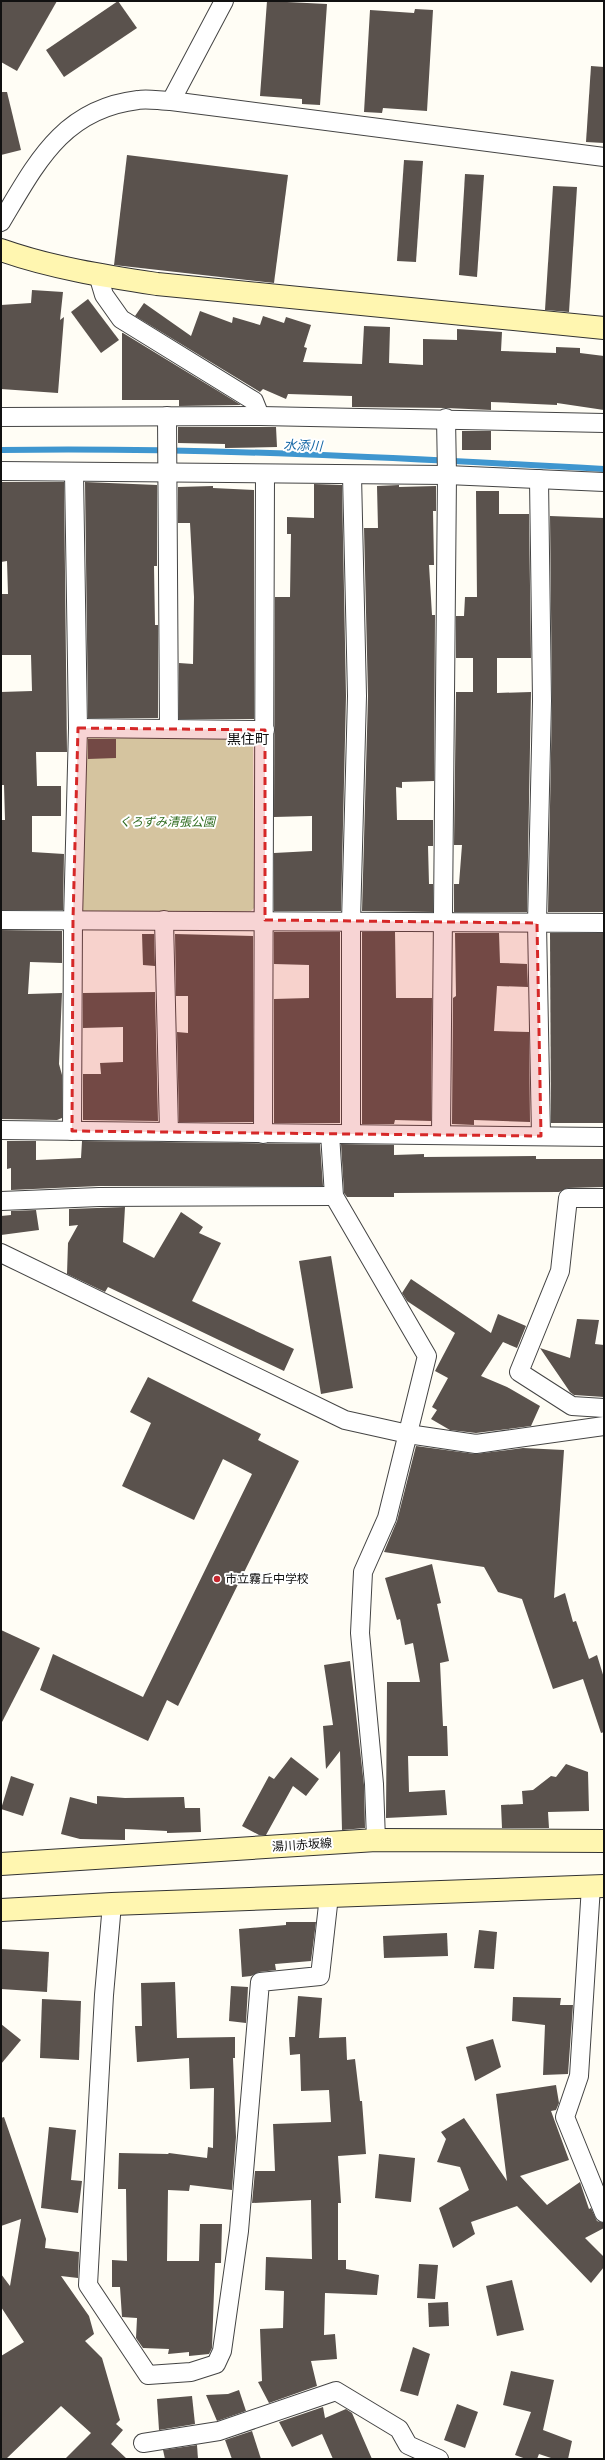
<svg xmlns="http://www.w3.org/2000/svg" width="605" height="2460" viewBox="0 0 605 2460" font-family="'PT Serif','Noto Sans JP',serif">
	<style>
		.green { fill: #d5ebbd }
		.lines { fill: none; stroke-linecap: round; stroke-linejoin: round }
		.stream { stroke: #3f96cf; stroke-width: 6 }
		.building { fill: #5a524d }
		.street-casing { stroke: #444; stroke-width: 20 }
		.secondary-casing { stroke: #333; stroke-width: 24 }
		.street { stroke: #fff; stroke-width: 18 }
		.secondary { stroke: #fff6b0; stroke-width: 22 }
		.marked { fill: #d62828; fill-opacity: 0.2; stroke: #d62828; stroke-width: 3; stroke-dasharray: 8 5; stroke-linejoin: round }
		.poi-dot { fill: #c4262e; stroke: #fff; stroke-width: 1.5 }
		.labels { text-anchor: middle; stroke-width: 4; stroke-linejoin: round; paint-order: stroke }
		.park-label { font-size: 12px; font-style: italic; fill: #2f6b1f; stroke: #fff }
		.poi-label { font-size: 12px; fill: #111; stroke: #fff; text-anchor: start }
		.street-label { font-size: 12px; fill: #111; stroke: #fff }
		.water-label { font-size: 13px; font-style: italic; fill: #1768a6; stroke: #fff }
		.quarter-label { font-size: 14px; fill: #111; stroke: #fff }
	</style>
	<rect width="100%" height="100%" fill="#fffdf5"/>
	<!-- green -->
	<polygon class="green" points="84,735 253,737 254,908 251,911 231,912 81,912"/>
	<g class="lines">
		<!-- stream -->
		<path class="stream" d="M1,450C202,447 404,458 604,469"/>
	</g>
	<!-- building -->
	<g class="building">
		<polygon points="1,1 57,1 17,71 1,62"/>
		<polygon points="118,1 137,28 64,77 46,50"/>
		<polygon points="267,1 327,4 320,105 302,104 302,99 260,96"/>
		<polygon points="415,9 433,10 427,111 383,108 382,113 364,112 370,10 414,13"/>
		<polygon points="591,66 604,67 604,143 586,142"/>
		<polygon points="1,92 7,92 21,150 1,155"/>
		<polygon points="127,155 288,175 274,283 114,265"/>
		<polygon points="404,160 423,161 416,262 397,261"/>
		<polygon points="465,174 484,175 477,277 459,275"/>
		<polygon points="553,186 577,187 569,312 545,310"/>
		<polygon points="32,290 63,292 60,320 64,317 58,393 1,389 1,305 31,303"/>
		<polygon points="88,299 119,340 101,353 71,312"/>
		<polygon points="144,303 191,336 200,311 232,323 233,317 260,325 263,316 284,323 286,317 311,325 304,347 307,348 303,362 362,364 364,326 390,327 389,363 423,365 423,339 457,340 457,329 502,332 501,351 556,353 556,347 580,348 580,353 604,356 604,410 557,403 557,405 491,402 491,410 446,408 352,407 352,396 288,394 286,399 263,389 260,392 135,316"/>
		<polygon points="122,333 123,333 241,405 179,406 179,400 122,400"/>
		<polygon points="178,427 276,427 277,447 225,448 225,444 178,443"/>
		<rect x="462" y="431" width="29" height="19"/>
		<polygon points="1,482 64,482 67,752 36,752 37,786 61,786 61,816 32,816 32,852 64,854 63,910 1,910 1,820 5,820 4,785 1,785 1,692 32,691 31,655 1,655 1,594 8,594 7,561 1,562"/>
		<polygon points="85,482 157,485 157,566 154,566 155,625 158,625 158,718 88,718"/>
		<polygon points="314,484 342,485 346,696 341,911 274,911 274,853 312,851 312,816 274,817 275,597 290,597 291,534 287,534 287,517 314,518"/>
		<polygon points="399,485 399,487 436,486 436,511 433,511 434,565 429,565 432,615 435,615 434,781 402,782 402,788 396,787 397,820 433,820 433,846 428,846 429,884 433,884 433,912 362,911 368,696 364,528 378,528 377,486"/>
		<polygon points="213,486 213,488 254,490 254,719 179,719 179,663 193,664 194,597 190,523 178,523 178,487"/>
		<polygon points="476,491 499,491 499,514 529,514 531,658 497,658 497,693 531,692 527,912 454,912 454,884 459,884 462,845 454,845 456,692 473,692 473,658 456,658 456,616 464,616 465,597 477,597"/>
		<polygon points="550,516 604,518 604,912 548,912 552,701"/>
		<polygon points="88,739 116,739 116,758 88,759"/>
		<polygon points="1,930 62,931 62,963 30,962 28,994 62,993 59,1064 62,1075 62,1118 57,1120 1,1119"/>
		<polygon points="274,932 340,932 340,1123 274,1123 274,999 309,998 309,965 274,964"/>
		<polygon points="362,932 395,932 396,998 432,998 431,1121 395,1120 394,1124 362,1124"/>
		<polygon points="455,933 499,933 500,963 527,964 528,987 497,986 494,1031 529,1032 530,1122 474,1120 474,1125 452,1124 453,998 456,996"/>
		<polygon points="550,933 604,933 604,1123 551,1123"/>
		<polygon points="142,934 154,934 155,966 143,965"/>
		<polygon points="175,934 253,936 253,1122 179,1122 177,1032 188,1033 188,996 176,996"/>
		<polygon points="155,992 158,1121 83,1120 83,1074 101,1074 100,1063 123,1062 123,1027 83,1028 83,993"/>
		<polygon points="7,1141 36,1141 36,1160 81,1158 82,1141 320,1144 323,1186 99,1186 11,1190 11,1168 7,1169"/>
		<polygon points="341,1144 394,1145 394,1155 424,1154 424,1157 536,1156 536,1159 604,1159 604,1187 568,1188 559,1192 394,1193 394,1197 347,1197 344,1193"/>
		<polygon points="125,1207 123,1242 154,1258 181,1212 203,1227 199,1233 221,1243 192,1301 294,1349 284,1371 108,1287 105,1292 67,1274 68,1243 78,1225 69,1226 69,1209"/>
		<polygon points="36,1210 39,1230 1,1235 1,1216 11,1215 11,1211"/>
		<polygon points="331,1256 353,1388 321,1394 299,1261"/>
		<polygon points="411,1279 491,1333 498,1314 526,1326 517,1348 503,1342 481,1376 507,1387 540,1406 531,1426 476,1433 450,1430 431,1419 437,1410 432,1407 448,1378 435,1371 455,1333 407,1301 402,1293"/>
		<polygon points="577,1319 599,1320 595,1344 604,1345 604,1397 574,1395 570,1392 540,1348 570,1358"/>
		<polygon points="148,1377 261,1434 258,1440 299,1461 178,1706 167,1700 148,1741 40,1690 53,1654 143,1697 252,1474 223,1459 194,1520 122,1486 151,1423 130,1412"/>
		<polygon points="416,1446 475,1454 523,1448 564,1450 554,1598 565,1593 573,1622 576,1621 589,1659 597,1655 604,1678 604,1732 601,1733 583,1679 553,1689 522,1599 498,1592 484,1567 384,1552 397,1521"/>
		<polygon points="432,1564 441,1603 437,1604 449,1661 440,1663 443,1726 447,1726 448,1756 408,1756 409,1792 445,1790 447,1815 386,1818 387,1682 420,1682 413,1643 405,1645 400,1619 397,1620 385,1578"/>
		<polygon points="1,1630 40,1648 1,1724"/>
		<polygon points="350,1661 364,1785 365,1828 342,1830 340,1751 326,1769 323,1726 333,1725 324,1665"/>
		<polygon points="291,1757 319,1779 306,1796 293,1786 266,1835 259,1835 242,1826 269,1776 274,1779"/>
		<polygon points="566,1764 588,1772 589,1811 548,1812 549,1828 502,1828 501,1805 523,1804 522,1791 533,1790 551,1776 556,1777"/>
		<polygon points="11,1776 34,1784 23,1816 1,1809"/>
		<polygon points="97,1796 125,1798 184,1797 185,1808 200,1808 201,1832 167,1833 167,1831 125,1829 125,1840 80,1839 61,1834 70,1797 97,1804"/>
		<polygon points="286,1922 316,1922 311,1961 275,1964 276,1970 259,1972 251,1976 242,1977 239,1929 286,1925"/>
		<polygon points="479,1930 497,1932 494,1969 474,1968"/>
		<polygon points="447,1933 448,1956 384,1958 383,1936"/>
		<polygon points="1,1949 49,1952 47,1992 1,1989"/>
		<polygon points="175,1982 177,2038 235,2037 235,2058 233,2058 236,2137 232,2190 190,2185 189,2191 168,2190 167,2261 199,2261 200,2224 222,2224 221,2263 215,2263 212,2348 209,2354 189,2356 189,2352 168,2354 169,2349 143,2348 136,2338 137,2318 122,2317 120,2287 112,2287 112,2260 127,2261 126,2189 118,2189 119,2153 168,2154 169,2153 207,2158 208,2147 213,2148 214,2088 190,2089 189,2058 137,2062 135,2026 142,2026 141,1983"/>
		<polygon points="231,1986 248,1987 246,2023 229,2021"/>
		<polygon points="298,1996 322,1998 319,2038 346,2037 347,2060 355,2059 360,2101 362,2101 366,2154 338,2156 341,2203 338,2203 338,2260 346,2260 346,2269 379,2275 377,2295 325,2293 324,2335 335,2334 337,2359 311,2361 317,2386 269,2403 258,2382 262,2381 260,2329 283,2328 284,2291 265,2290 266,2257 312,2259 311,2200 252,2203 255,2171 275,2171 273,2124 331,2122 329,2090 301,2091 300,2054 290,2055 289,2037 295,2037"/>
		<polygon points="513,1997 561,1998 560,2005 573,2005 568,2074 543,2075 545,2025 512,2021"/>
		<polygon points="42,1999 81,2001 79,2060 40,2058"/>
		<polygon points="1,2024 21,2040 1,2064"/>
		<polygon points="493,2039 501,2067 475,2081 466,2047"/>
		<polygon points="556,2085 559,2103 556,2110 551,2111 569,2160 520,2176 547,2205 580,2182 589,2209 591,2208 597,2221 604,2223 604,2228 585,2238 604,2257 604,2267 591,2283 517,2206 471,2222 475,2234 453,2248 439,2208 469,2190 460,2167 437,2162 446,2139 441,2132 464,2118 507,2181 496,2094"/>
		<polygon points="4,2117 46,2239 45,2248 79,2252 78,2278 61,2276 89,2316 94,2334 85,2341 102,2358 120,2420 116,2424 123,2430 111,2444 127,2459 65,2459 91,2433 61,2406 6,2459 1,2459 1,2356 24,2342 1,2307 1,2274 10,2286 21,2219 1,2226 1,2118"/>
		<polygon points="49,2127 76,2130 71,2180 82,2181 78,2213 41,2208"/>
		<polygon points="379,2154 415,2158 411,2202 375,2198"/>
		<polygon points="419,2264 438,2265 435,2299 417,2298"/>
		<polygon points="512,2280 524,2330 497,2336 486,2286"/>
		<polygon points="448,2302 449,2326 429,2327 428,2303"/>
		<polygon points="413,2347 430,2354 418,2396 400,2391"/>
		<polygon points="511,2371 554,2380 543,2430 572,2441 568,2459 554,2459 539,2454 537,2459 526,2459 515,2455 531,2412 503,2405"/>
		<polygon points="239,2390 246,2411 217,2421 206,2395 228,2394"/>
		<polygon points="192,2396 195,2424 159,2430 157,2399"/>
		<polygon points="457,2404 478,2412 465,2448 444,2440"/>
		<polygon points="323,2407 325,2418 346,2409 352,2413 372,2459 333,2459 322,2434 292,2447 279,2422"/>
		<polygon points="252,2431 261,2459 232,2459 225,2440"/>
		<polygon points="197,2445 198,2459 165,2459 163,2450"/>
	</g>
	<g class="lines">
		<!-- street casing -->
		<g class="street-casing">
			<g id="street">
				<polyline points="171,101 224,1"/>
				<path d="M1,222C36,164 62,109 138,100C148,98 160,101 171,101L604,157"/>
				<polyline points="98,275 104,295 121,319 254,401 260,416"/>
				<polyline points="167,416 169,728"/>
				<polyline points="1,417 260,416 604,423"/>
				<polyline points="1,471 447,475 604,482"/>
				<polyline points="74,472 78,728"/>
				<polyline points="539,479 542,701 537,923 541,1136"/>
				<polyline points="1,920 604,923"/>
				<polyline points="164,920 169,1132"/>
				<polyline points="1,1130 604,1137"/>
				<polyline points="72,1131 73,920 78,728 265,730"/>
				<polyline points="263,1134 265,474"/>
				<polyline points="330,1134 334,1196 427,1356 387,1518 363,1572 360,1633 374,1784 376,1840"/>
				<polyline points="351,1134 351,922 357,696 352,475"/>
				<polyline points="441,1134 447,475 446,418"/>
				<polyline points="604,1198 568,1198 560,1271 519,1372 572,1406 604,1408"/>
				<polyline points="1,1201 99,1197 334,1196"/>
				<polyline points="1,1253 345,1420 408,1434 476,1444 604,1426"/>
				<polyline points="591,1886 579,2076 565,2117 604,2213"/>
				<polyline points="112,1904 104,1995 88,2285 148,2375 191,2372 216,2364 222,2351 239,2231 260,1982 320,1976 329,1896"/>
				<polyline points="143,2443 219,2431 336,2391 399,2429 408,2445 439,2459"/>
			</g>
		</g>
		<!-- secondary casing -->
		<g class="secondary-casing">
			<g id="secondary">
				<path d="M1,250C52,268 104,276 157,284L604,328"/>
				<polyline points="1,1864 376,1840 604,1841"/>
				<polyline points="1,1910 112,1904 604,1886"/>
			</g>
		</g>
		<!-- street -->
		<use href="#street" class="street"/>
		<!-- secondary -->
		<use href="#secondary" class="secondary"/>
	</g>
	<!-- marked area -->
	<path class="marked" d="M78,728L265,730V920L537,923L541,1136L72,1131L73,920Z"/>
	<!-- markers -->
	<circle class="poi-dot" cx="217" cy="1579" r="4"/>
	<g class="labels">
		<!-- park labels -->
		<g class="park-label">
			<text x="167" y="826">くろずみ清張公園</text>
		</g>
		<!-- poi labels -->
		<g class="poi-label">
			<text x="225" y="1583">市立霧丘中学校</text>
		</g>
		<!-- street labels -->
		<g class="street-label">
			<text transform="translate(302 1845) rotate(-4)" y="4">湯川赤坂線</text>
		</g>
		<!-- water labels -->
		<g class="water-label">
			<text transform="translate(303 445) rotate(2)" y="5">水添川</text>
		</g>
		<!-- quarter labels -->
		<g class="quarter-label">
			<text x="248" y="744">黒住町</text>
		</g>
	</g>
	<!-- border -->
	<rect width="605" height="2460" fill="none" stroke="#111111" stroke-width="4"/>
</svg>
